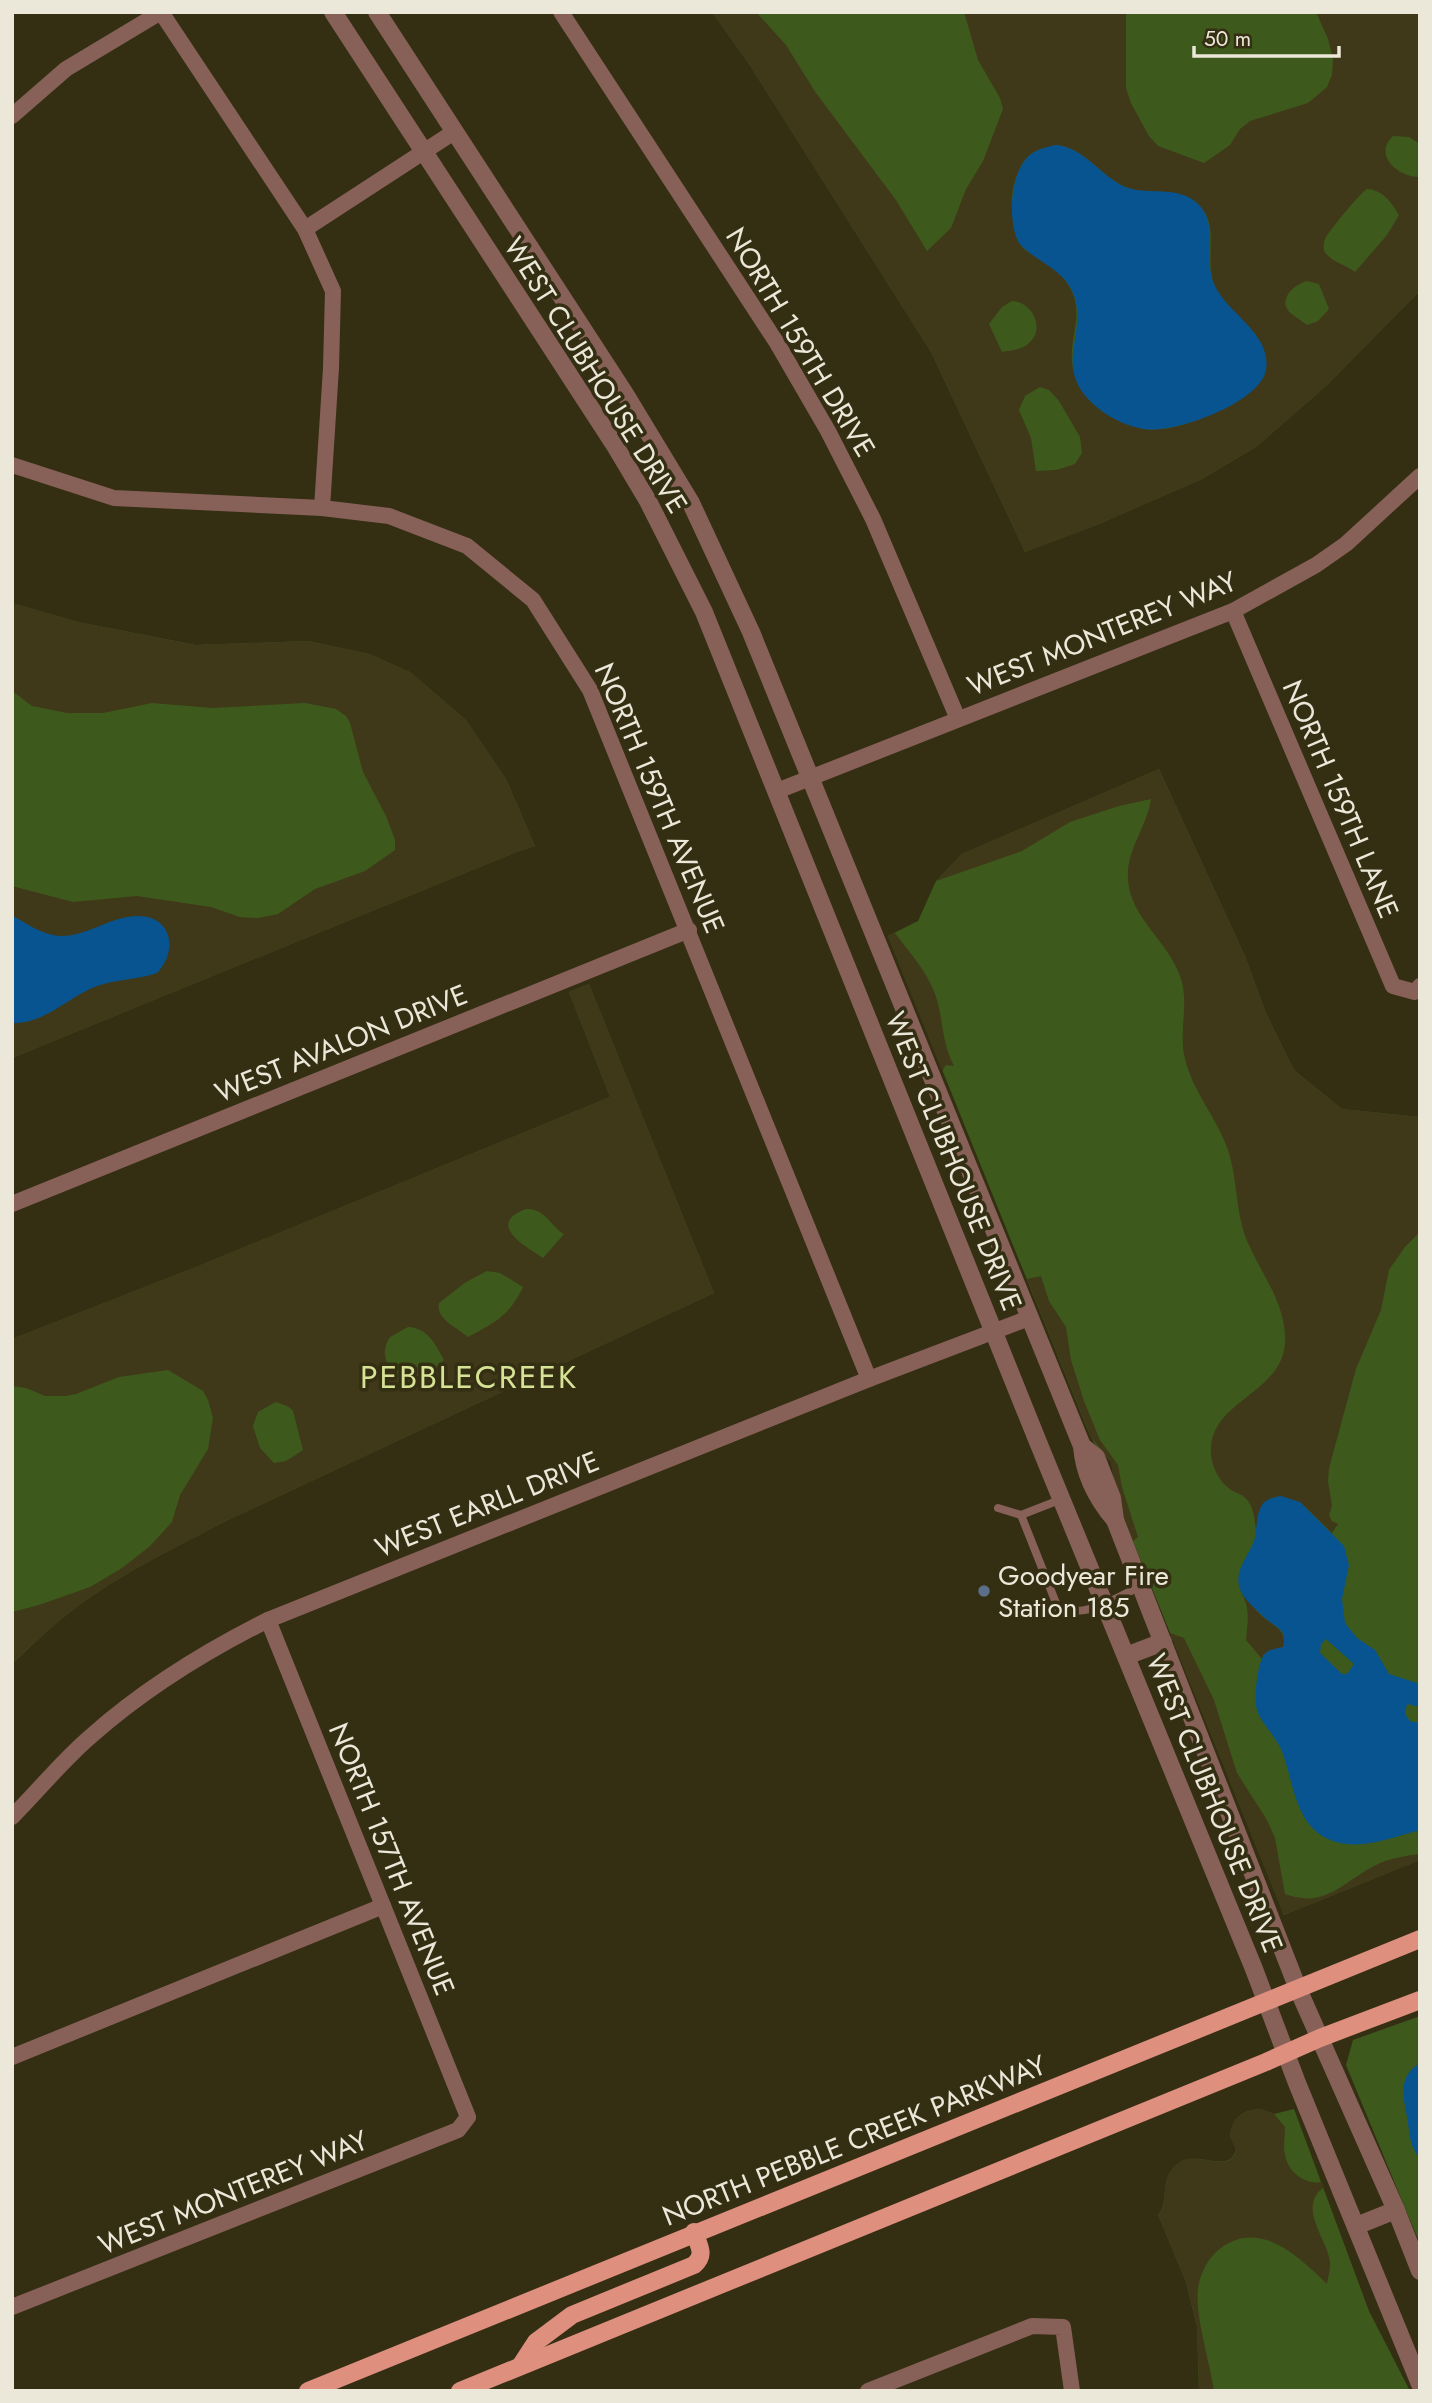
<svg xmlns="http://www.w3.org/2000/svg" width="1432" height="2403" viewBox="0 0 1432 2403" font-family="Jost,sans-serif">
	<style>
		.green { fill: #3d5a1c }
		.sand { fill: #403919; fill-rule: evenodd }
		.water { fill: #085490; fill-rule: evenodd }
		.lines { fill: none; stroke-linecap: round; stroke-linejoin: round }
		.service { stroke: #876057; stroke-width: 8 }
		.minor { stroke: #876057; stroke-width: 16 }
		.tertiary { stroke: #876057; stroke-width: 18 }
		.primary { stroke: #df8f7e; stroke-width: 18 }
		.service-dot { fill: #5c6f8a; stroke: #342e13; stroke-width: 2.5 }
		.labels { text-anchor: middle; stroke-width: 7; stroke-linejoin: round; paint-order: stroke }
		.street-label { font-size: 28px; fill: #ece8d9; stroke: #342e13 }
		.poi-label { font-size: 28px; fill: #ece8d9; stroke: #342e13; text-anchor: start }
		.quarter-label { font-size: 32px; letter-spacing: 2px; fill: #d6e295; stroke: #342e13 }
	</style>
	<rect width="100%" height="100%" fill="#342e13"/>
	<!-- green -->
	<g class="green">
		<polygon points="712,12 1420,12 1420,291 1325,387 1256,447 1202,479 1099,524 1025,552 931,352 749,64"/>
		<polygon points="12,603 78,622 196,645 308,641 369,654 410,672 466,720 506,779 535,846 514,853 12,1058"/>
		<polygon points="1159,769 1245,956 1266,1013 1294,1070 1342,1109 1420,1117 1420,1860 1284,1915 1118,1504 1111,1462 1094,1443 1087,1428 888,936 918,921 936,881 962,854"/>
		<path d="M589,984L714,1293L224,1522C171,1550 116,1576 69,1613C49,1628 31,1647 12,1664V1339L196,1267L610,1097L569,992Z"/>
		<polygon points="1420,2016 1420,2244 1346,2065 1353,2040"/>
		<path d="M1260,2109L1274,2114L1294,2109L1369,2311L1410,2391H1199L1197,2327L1186,2282L1158,2215C1171,2199 1157,2175 1182,2161C1199,2152 1231,2174 1236,2149L1230,2136C1232,2118 1242,2110 1260,2109Z"/>
	</g>
	<!-- sand -->
	<g class="sand">
		<path d="M712,12H756L786,45L816,93L896,200L927,251L951,228L966,189L983,161L1003,109L1000,98L978,60L964,12H1126V88L1131,103L1149,136L1158,146L1204,163L1230,145L1240,129L1250,121L1308,103L1327,87L1332,75L1333,59L1328,39L1316,12H1420V144L1409,137L1393,136C1372,156 1400,178 1420,177V291L1325,387L1256,447L1202,479L1099,524L1025,552L931,352L749,64ZM1056,145C1086,148 1101,178 1128,188C1154,197 1189,184 1205,213C1218,236 1203,266 1217,290C1227,307 1243,319 1255,334C1291,384 1229,408 1191,422C1177,427 1160,431 1145,429C1112,424 1075,397 1072,362C1070,338 1082,318 1073,294C1067,277 1051,266 1037,257C1033,254 1026,251 1023,248C1020,243 1019,233 1018,228C1016,221 1012,214 1012,207C1010,191 1018,164 1031,154C1038,149 1048,147 1056,145ZM1367,189C1383,190 1391,202 1399,215L1387,235L1355,272C1347,265 1328,261 1324,250C1323,247 1324,242 1325,239C1328,232 1361,192 1367,189ZM1307,281L1319,284L1329,309L1318,321L1307,325L1289,312L1285,304C1286,291 1296,285 1307,281ZM1012,301C1032,302 1046,328 1029,343C1022,350 1011,350 1002,352L989,324L1002,307ZM1040,387L1049,390L1059,401L1080,437L1082,453L1075,464L1056,470L1036,471L1031,438L1019,410L1025,396Z"/>
		<polygon points="12,603 78,622 196,645 308,641 369,654 410,672 466,720 506,779 535,846 514,853 12,1058 12,886 73,902 137,896 211,907 240,917 258,918 278,914 315,889 365,871 395,850 395,840 386,816 363,772 350,723 346,716 336,709 305,703 212,708 152,703 103,713 67,713 32,706 12,691"/>
		<path d="M1159,769L1245,956L1266,1013L1294,1070L1342,1109L1420,1117V1232L1405,1247L1389,1270L1381,1310L1356,1369L1329,1468L1328,1481L1332,1506L1329,1515L1332,1521L1338,1524L1332,1533L1300,1502L1256,1531C1255,1521 1254,1510 1248,1501C1243,1494 1238,1494 1231,1490C1218,1481 1210,1464 1211,1449C1212,1398 1289,1393 1285,1335C1283,1300 1261,1273 1248,1243C1235,1213 1238,1180 1228,1150C1217,1118 1193,1092 1185,1059C1178,1031 1190,1003 1180,976C1168,941 1130,918 1128,879C1126,850 1147,827 1151,799L1119,806L1070,822L1022,851L936,881L962,854Z"/>
		<path d="M895,933C912,956 930,974 938,1003C943,1025 943,1045 954,1066L946,1065L942,1071L888,936Z"/>
		<path d="M589,984L714,1293L224,1522C171,1550 116,1576 69,1613C49,1628 31,1647 12,1664V1612L39,1605L90,1587L122,1568L150,1546L172,1522L180,1495L208,1449L213,1418L208,1400L203,1391L168,1370L119,1377L76,1394L66,1396H45L26,1388L12,1386V1339L196,1267L610,1097L569,992ZM526,1209C545,1208 550,1226 564,1234L543,1258C526,1247 485,1224 526,1209ZM487,1271L500,1273L523,1287C509,1316 496,1322 468,1337C457,1327 436,1320 439,1303L466,1282ZM408,1327C428,1328 436,1345 444,1360L429,1374L401,1384C389,1369 378,1355 390,1337ZM276,1402L289,1407L293,1411L303,1450L286,1461L274,1463L260,1448L253,1426L258,1412Z"/>
		<polygon points="1041,1276 1049,1301 1066,1327 1071,1360 1084,1401 1100,1440 1118,1465 1122,1487 1138,1537 1133,1541 1118,1504 1111,1462 1091,1437 1027,1279"/>
		<path d="M1242,1594C1250,1602 1258,1614 1267,1620C1278,1628 1287,1632 1283,1648L1264,1654L1262,1659L1246,1640C1247,1624 1251,1610 1242,1594Z"/>
		<path d="M1170,1633L1184,1638L1214,1700L1237,1773L1267,1820L1275,1838L1285,1894C1326,1909 1342,1882 1376,1865C1390,1858 1405,1856 1420,1854V1860L1284,1915Z"/>
		<path d="M1260,2109L1274,2114L1285,2127C1285,2136 1283,2146 1285,2155C1288,2172 1305,2185 1322,2182L1324,2187C1297,2207 1326,2237 1330,2261C1331,2268 1328,2277 1327,2284C1299,2257 1261,2219 1221,2248C1208,2257 1200,2274 1198,2289C1195,2318 1210,2361 1214,2391H1199L1197,2327L1186,2282L1158,2215C1171,2199 1157,2175 1182,2161C1199,2152 1231,2174 1236,2150L1230,2136C1232,2118 1242,2110 1260,2109Z"/>
	</g>
	<!-- water -->
	<g class="water">
		<path d="M1056,145C1086,148 1101,178 1128,188C1151,195 1180,185 1199,205C1220,227 1202,260 1215,286C1228,314 1272,334 1266,370C1260,403 1174,434 1144,429C1125,426 1106,416 1092,403C1052,365 1089,333 1073,293C1062,267 1035,262 1019,243C1007,222 1010,171 1030,155C1037,149 1047,147 1056,145Z"/>
		<path d="M12,915C26,924 45,936 62,936C87,936 110,917 136,916C173,915 178,951 157,973C137,980 117,979 97,986C67,997 46,1024 12,1023Z"/>
		<path d="M1281,1496L1300,1502L1344,1546L1349,1565L1342,1599L1345,1623L1357,1638L1375,1650L1389,1674L1420,1684V1707L1407,1704L1405,1714L1410,1721L1420,1723V1830C1390,1838 1355,1853 1326,1838C1294,1822 1293,1778 1281,1749C1275,1736 1264,1726 1258,1713C1253,1704 1257,1664 1264,1655C1268,1649 1276,1649 1283,1647C1288,1628 1275,1628 1265,1618C1258,1611 1243,1599 1240,1589C1233,1570 1250,1555 1255,1538C1257,1527 1256,1515 1262,1505C1266,1499 1274,1497 1281,1496ZM1326,1639L1354,1664L1347,1674H1342L1320,1653L1321,1644Z"/>
		<path d="M1420,2063V2159C1410,2146 1410,2138 1408,2123C1405,2100 1395,2078 1420,2063Z"/>
	</g>
	<g class="lines">
		<!-- service -->
		<g class="service">
			<polyline points="998,1508 1021,1515 1062,1499"/>
			<path d="M1021,1515L1058,1608C1086,1619 1115,1598 1141,1586"/>
		</g>
		<!-- minor -->
		<g class="minor">
			<polyline points="561,12 777,343 828,431 873,519 958,719"/>
			<polyline points="12,116 66,69 161,12 305,229 333,291 331,368 322,508"/>
			<polyline points="305,229 454,132"/>
			<polyline points="12,465 114,498 322,508 389,516 467,546 533,600 590,690 869,1379"/>
			<polyline points="1233,611 1393,986 1415,992 1420,986"/>
			<polyline points="777,791 1233,611 1316,565 1346,544 1420,476"/>
			<polyline points="12,1204 689,930"/>
			<path d="M12,1817C38,1791 62,1761 90,1737C144,1689 204,1652 268,1620L869,1379L1029,1318"/>
			<polyline points="12,2057 383,1906"/>
			<polyline points="12,2307 458,2130 468,2117 268,1620"/>
			<polyline points="868,2391 1032,2326 1063,2327 1072,2391"/>
		</g>
		<!-- tertiary -->
		<g class="tertiary">
			<polyline points="333,12 614,444 648,501 704,612 1038,1442 1254,1969 1297,2083 1420,2384"/>
			<path d="M377,12L625,394L691,503L751,632L1082,1446C1084,1473 1097,1499 1115,1520"/>
			<polyline points="1082,1446 1096,1457 1112,1498 1115,1520 1298,1989 1396,2210 1420,2271"/>
			<polyline points="1126,1656 1163,1642"/>
			<polyline points="1356,2226 1396,2210"/>
		</g>
		<!-- primary -->
		<g class="primary">
			<path d="M521,2365L536,2342L572,2315L694,2265C706,2255 699,2246 694,2232"/>
			<polyline points="308,2391 1420,1939"/>
			<polyline points="460,2391 1266,2062 1320,2038 1420,2000"/>
		</g>
	</g>
	<!-- markers -->
	<circle class="service-dot" cx="984" cy="1591" r="7"/>
	<g class="labels">
		<!-- street labels -->
		<g class="street-label">
			<text transform="translate(801 342) rotate(59)" y="10">NORTH 159TH DRIVE</text>
			<text transform="translate(596 375) rotate(58)" y="10">WEST CLUBHOUSE DRIVE</text>
			<text transform="translate(1102 633) rotate(-22)" y="10">WEST MONTEREY WAY</text>
			<text transform="translate(660 798) rotate(67)" y="10">NORTH 159TH AVENUE</text>
			<text transform="translate(1341 799) rotate(67)" y="10">NORTH 159TH LANE</text>
			<text transform="translate(341 1043) rotate(-22)" y="10">WEST AVALON DRIVE</text>
			<text transform="translate(954 1161) rotate(68)" y="10">WEST CLUBHOUSE DRIVE</text>
			<text transform="translate(487 1504) rotate(-22)" y="10">WEST EARLL DRIVE</text>
			<text transform="translate(1215 1803) rotate(68)" y="10">WEST CLUBHOUSE DRIVE</text>
			<text transform="translate(392 1859) rotate(68)" y="10">NORTH 157TH AVENUE</text>
			<text transform="translate(854 2140) rotate(-22)" y="10">NORTH PEBBLE CREEK PARKWAY</text>
			<text transform="translate(233 2192) rotate(-22)" y="10">WEST MONTEREY WAY</text>
		</g>
		<!-- poi labels -->
		<g class="poi-label">
			<text x="998" y="1585">Goodyear Fire<tspan x="998" dy="32">Station 185</tspan></text>
		</g>
		<!-- quarter labels -->
		<g class="quarter-label">
			<text x="469" y="1388">PEBBLECREEK</text>
		</g>
	</g>
	<!-- border -->
	<rect width="1432" height="2403" fill="none" stroke="#ece8d9" stroke-width="28"/>
	<!-- scale -->
	<path d="M1194 46v10h145v-10" fill="none" stroke="#ece8d9" stroke-width="3.5"/>
	<text x="1204" y="46" font-size="21" fill="#ece8d9" stroke="#342e13" stroke-width="5" paint-order="stroke">50 m</text>
</svg>
